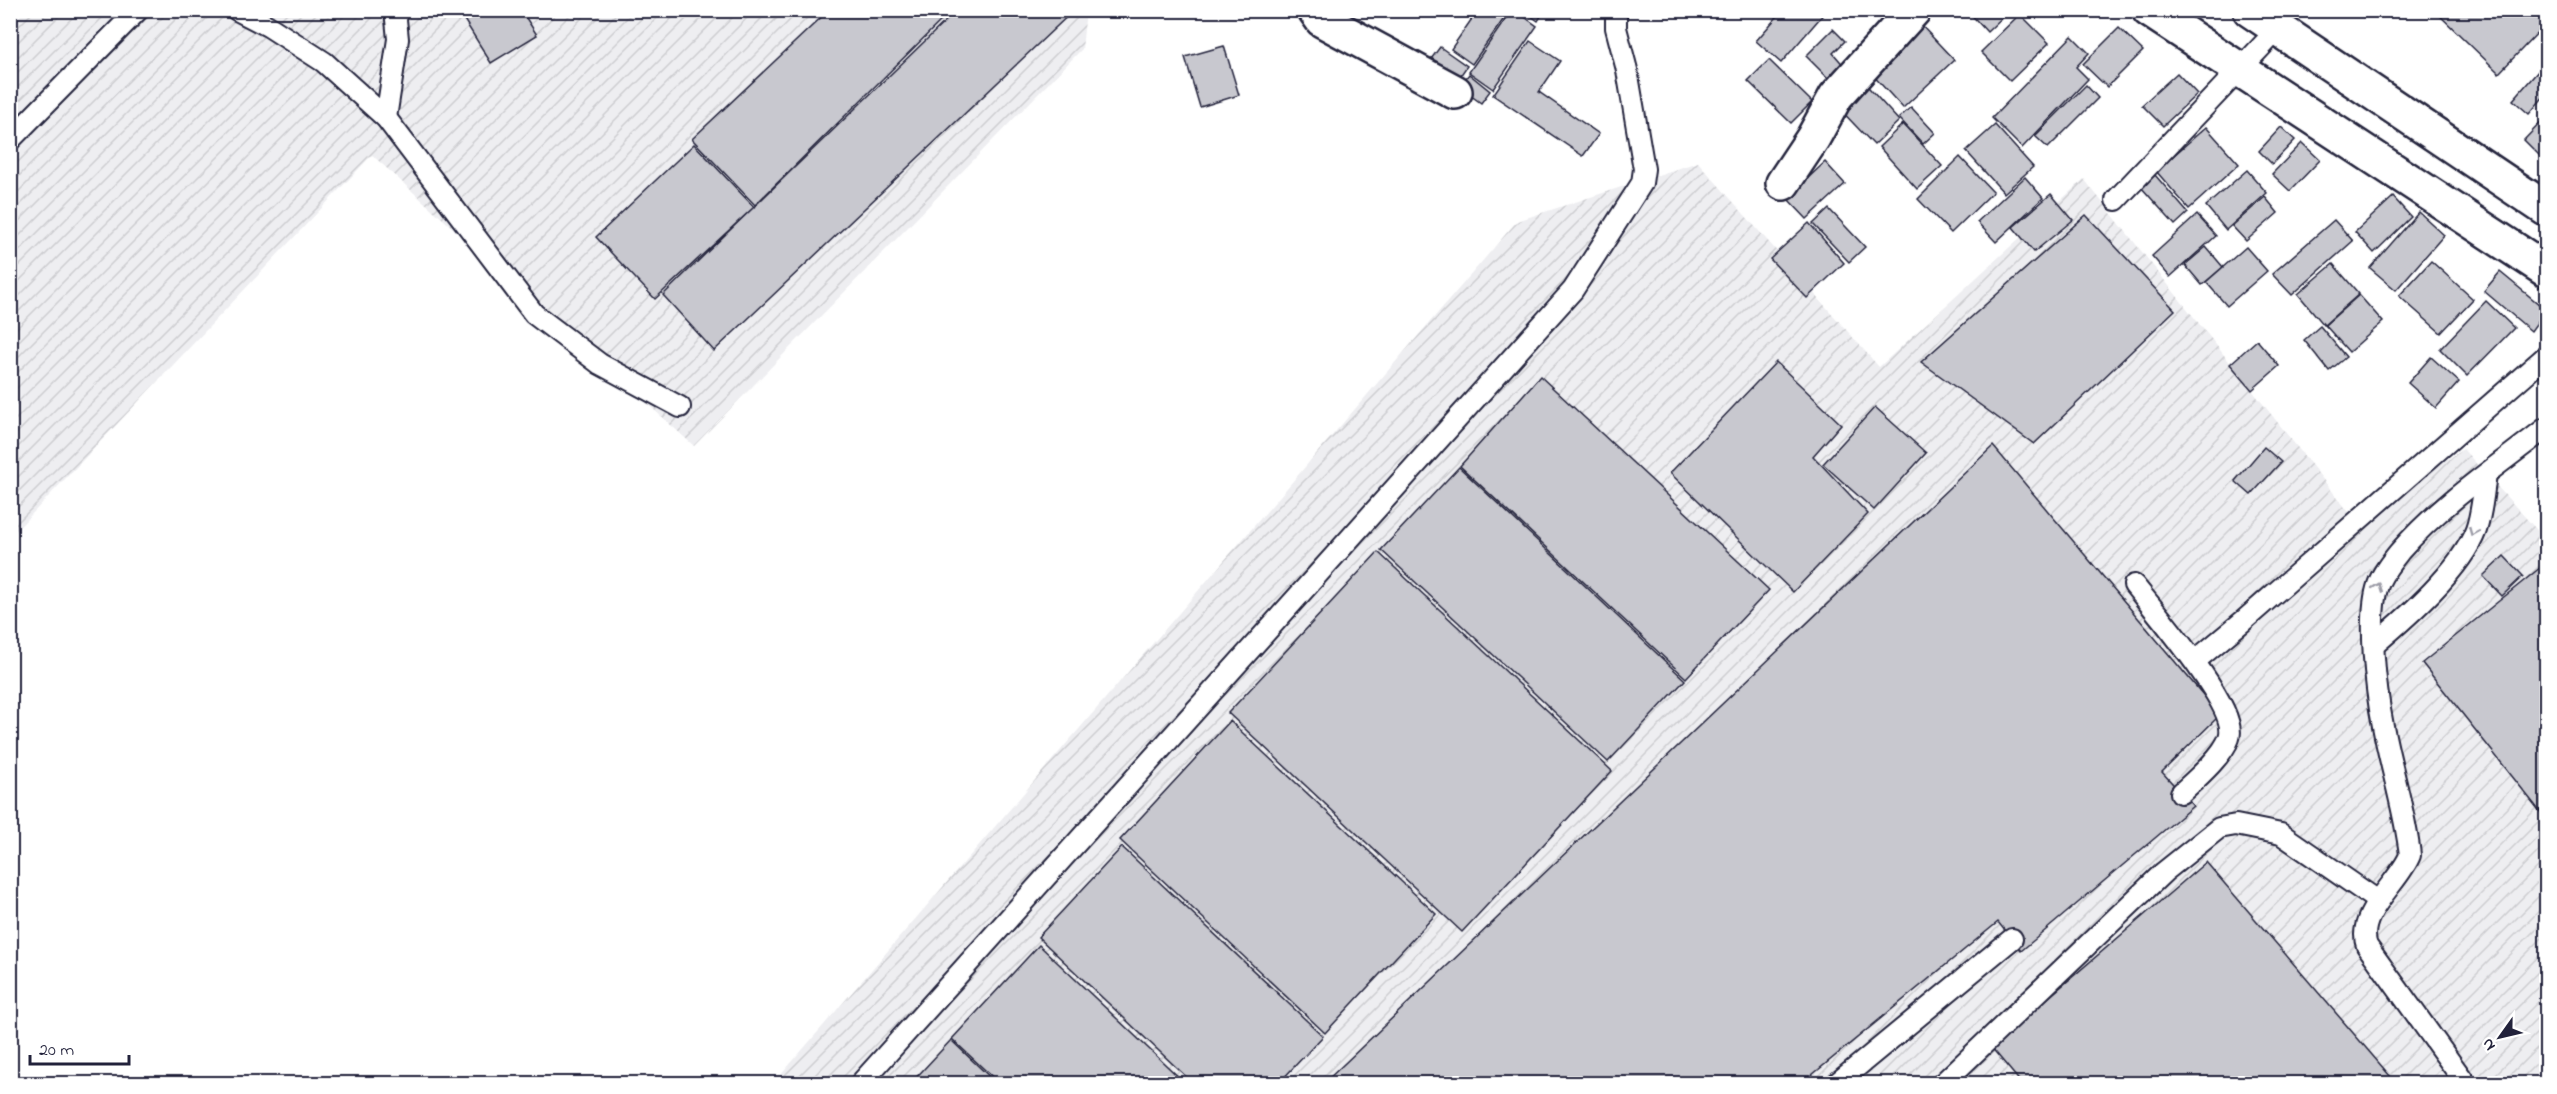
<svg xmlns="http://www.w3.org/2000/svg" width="2557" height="1094" viewBox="0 0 2557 1094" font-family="'Indie Flower',sans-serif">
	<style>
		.industrial { fill: url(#industrial-furrows) }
		.building { fill: #c8c8cf; stroke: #22223b; stroke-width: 1.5 }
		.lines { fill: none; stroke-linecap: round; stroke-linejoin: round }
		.lane-casing { stroke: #22223b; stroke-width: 24 }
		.street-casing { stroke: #22223b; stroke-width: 38 }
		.primary-casing { stroke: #22223b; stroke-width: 38 }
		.lane { stroke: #fff; stroke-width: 20 }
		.street { stroke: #fff; stroke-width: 33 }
		.primary { stroke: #fff; stroke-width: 33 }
		.oneway { stroke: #9c9ca7 }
	</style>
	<defs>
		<pattern id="industrial-furrows" width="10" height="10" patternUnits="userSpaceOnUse" patternTransform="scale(1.5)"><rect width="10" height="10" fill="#eeeef1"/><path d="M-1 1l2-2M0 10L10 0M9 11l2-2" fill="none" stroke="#ccccd0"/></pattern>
	</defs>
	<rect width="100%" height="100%" fill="#fff"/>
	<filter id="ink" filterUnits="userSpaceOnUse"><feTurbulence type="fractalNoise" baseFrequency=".0167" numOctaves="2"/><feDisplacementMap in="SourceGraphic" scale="12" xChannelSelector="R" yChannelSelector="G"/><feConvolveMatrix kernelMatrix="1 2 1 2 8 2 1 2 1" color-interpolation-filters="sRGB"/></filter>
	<g filter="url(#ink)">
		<!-- industrial -->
		<g class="industrial">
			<polygon points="28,10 1086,11 1082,49 694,446 372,155 11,536 10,22"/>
			<polygon points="1698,162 1879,367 2084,179 2356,521 2463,449 2546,540 2546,1083 773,1084 1517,221"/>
		</g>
		<!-- building -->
		<g class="building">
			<polygon points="458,10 521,10 537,35 491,63"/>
			<polygon points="829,10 952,10 755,205 692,139"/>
			<polygon points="957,10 1074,10 714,351 663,295"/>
			<polygon points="1478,10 1510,10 1472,64 1451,49"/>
			<polygon points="1512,10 1515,10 1537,26 1493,89 1469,72"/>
			<polygon points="1523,10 1545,10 1538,21"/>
			<polygon points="1783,10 1827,10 1781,63 1756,41"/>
			<polygon points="1967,10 2010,10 1987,32"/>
			<polygon points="2434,10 2546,10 2546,24 2499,73"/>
			<polygon points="2020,14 2049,43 2010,81 1981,52"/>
			<polygon points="1920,24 1954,60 1903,108 1869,71"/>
			<polygon points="2119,28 2143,51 2107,87 2083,64"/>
			<polygon points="1833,29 1845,41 1833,53 1852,75 1838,88 1806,56"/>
			<polygon points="2072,36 2089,53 2076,67 2088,79 2022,148 1992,118"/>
			<polygon points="1530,41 1560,61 1539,92 1599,134 1583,156 1493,95"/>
			<polygon points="1224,46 1239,95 1200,107 1185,57"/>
			<polygon points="1440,47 1467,66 1458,79 1431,59"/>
			<polygon points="1769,60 1812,102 1791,123 1748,81"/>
			<polygon points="2546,62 2546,94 2529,114 2513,100"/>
			<polygon points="2177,73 2197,94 2163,126 2142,105"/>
			<polygon points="1469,74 1490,91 1481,103 1459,87"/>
			<polygon points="1860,78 1899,121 1874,145 1834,103"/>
			<polygon points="2086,85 2098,98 2048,148 2035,136"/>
			<polygon points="1911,107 1935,133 1923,144 1899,118"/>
			<polygon points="2546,117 2546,160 2545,161 2524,140"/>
			<polygon points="1903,124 1942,166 1917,189 1879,147"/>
			<polygon points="1995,125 2033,167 2004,193 1966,151"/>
			<polygon points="2206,127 2239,164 2189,209 2156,171"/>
			<polygon points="2281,127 2295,140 2272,164 2259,151"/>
			<polygon points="2302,143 2320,160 2290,191 2272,174"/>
			<polygon points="694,144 754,207 655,299 596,237"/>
			<polygon points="1960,157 1993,192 1951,233 1918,199"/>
			<polygon points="1825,162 1845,184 1807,219 1787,198"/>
			<polygon points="2247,170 2267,193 2226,230 2206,206"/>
			<polygon points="2155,175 2188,213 2175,225 2141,187"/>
			<polygon points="2025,177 2043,198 1996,242 1977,222"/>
			<polygon points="2051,194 2073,220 2034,252 2013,227"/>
			<polygon points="2265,197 2278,213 2246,241 2232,226"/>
			<polygon points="2393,197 2411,217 2374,253 2355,232"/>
			<polygon points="1829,209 1865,247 1849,262 1813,224"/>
			<polygon points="2419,212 2444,235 2396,290 2370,268"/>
			<polygon points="2086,215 2175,310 2034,444 1921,362"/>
			<polygon points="2197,215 2216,236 2170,277 2152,256"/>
			<polygon points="2334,220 2353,241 2292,295 2272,274"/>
			<polygon points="1809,223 1844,263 1807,298 1770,259"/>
			<polygon points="2206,247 2223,267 2202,285 2185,265"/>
			<polygon points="2246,247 2267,271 2227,306 2206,282"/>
			<polygon points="2431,261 2473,299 2441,333 2399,296"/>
			<polygon points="2333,264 2359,294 2324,325 2298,294"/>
			<polygon points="2500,272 2546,310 2531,331 2484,291"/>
			<polygon points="2359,295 2383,322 2349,352 2325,325"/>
			<polygon points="2486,301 2514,328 2467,376 2440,349"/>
			<polygon points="2320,326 2346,357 2329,371 2304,340"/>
			<polygon points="2257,340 2279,366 2252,390 2230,364"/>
			<polygon points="2431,357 2459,382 2436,408 2408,383"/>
			<polygon points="1776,362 1841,424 1813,456 1868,514 1793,592 1670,473"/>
			<polygon points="1540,376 1769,590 1686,678 1460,466"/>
			<polygon points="1875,407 1926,453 1874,510 1823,464"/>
			<polygon points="1993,446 2220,715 2162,772 2193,806 2021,951 1998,922 1801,1084 1323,1084"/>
			<polygon points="2264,447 2281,462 2251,495 2235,481"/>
			<polygon points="1459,467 1685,680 1608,762 1381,550"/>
			<polygon points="1378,552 1612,771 1462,932 1228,713"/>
			<polygon points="2504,556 2523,576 2502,596 2483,576"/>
			<polygon points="2546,563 2546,819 2422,663"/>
			<polygon points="1230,721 1436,914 1325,1033 1120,840"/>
			<polygon points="1122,847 1323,1036 1278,1084 1194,1084 1038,937"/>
			<polygon points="2206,862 2397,1084 2022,1084 1991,1047"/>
			<polygon points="1039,945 1186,1084 1000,1084 952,1039"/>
			<polygon points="951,1040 997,1084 910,1084"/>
		</g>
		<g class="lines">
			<!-- lane casing -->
			<g class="lane-casing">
				<g id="lane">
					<polyline points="237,10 268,26 324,62 386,118 534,314 600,364 680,407"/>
					<polyline points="386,118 398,39 395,10"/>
					<polyline points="10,140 138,10"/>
					<polyline points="2116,200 2278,29"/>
					<path d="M2134,585C2154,610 2240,709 2229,738C2223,756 2195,780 2181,793"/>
					<path d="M2375,644C2407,617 2461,570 2476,530C2482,513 2483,493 2486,475"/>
					<polyline points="2195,661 2242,622 2546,356"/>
					<polyline points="860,1084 1573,290 1642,183 1644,169 1627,70 1616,28 1616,10"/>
					<polyline points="1836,1084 2012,939"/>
					<polyline points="1942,1084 2164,872 2219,828 2236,825 2281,834 2378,901"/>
					<path d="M2466,1084L2367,946C2355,914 2400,882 2410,855C2405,811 2391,769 2383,726C2376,691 2367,617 2378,585C2382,573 2392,561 2400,551C2442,503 2496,467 2546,428"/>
				</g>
			</g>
			<!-- street casing -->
			<g class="street-casing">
				<g id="street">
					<polyline points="1315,10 1322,20 1455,92"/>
					<polyline points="2149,10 2546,270"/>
					<polyline points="1783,183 1813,138 1836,96 1914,10"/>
				</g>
			</g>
			<!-- primary casing -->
			<g class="primary-casing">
				<polyline id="primary" points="2250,10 2546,209"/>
			</g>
			<!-- lane -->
			<use href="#lane" class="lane"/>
			<!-- street -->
			<use href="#street" class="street"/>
			<!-- primary -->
			<use href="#primary" class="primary"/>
		</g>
		<!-- one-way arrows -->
		<defs><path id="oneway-chevron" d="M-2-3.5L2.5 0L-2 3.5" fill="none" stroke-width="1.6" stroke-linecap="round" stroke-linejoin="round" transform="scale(1.5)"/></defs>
		<g class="oneway">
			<use href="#oneway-chevron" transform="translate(2473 532) rotate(112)"/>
			<use href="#oneway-chevron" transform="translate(2378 587) rotate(-69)"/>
		</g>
	</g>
	<!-- margin -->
	<rect width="2557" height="1094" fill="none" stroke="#fff" stroke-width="36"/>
	<rect x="18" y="18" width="2521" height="1058" fill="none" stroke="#22223b" stroke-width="2" filter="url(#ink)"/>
	<!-- north arrow -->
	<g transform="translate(2500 1037) rotate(236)" stroke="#ffffff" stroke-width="4.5" paint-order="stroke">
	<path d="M0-4.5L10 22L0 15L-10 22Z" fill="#22223b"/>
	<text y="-9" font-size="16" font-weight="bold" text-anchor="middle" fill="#22223b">N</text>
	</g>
	<!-- scale -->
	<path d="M30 1055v9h99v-9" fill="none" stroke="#22223b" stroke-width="3"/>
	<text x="39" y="1055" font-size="18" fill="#22223b" stroke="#ffffff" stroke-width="4.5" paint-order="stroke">20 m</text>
</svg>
